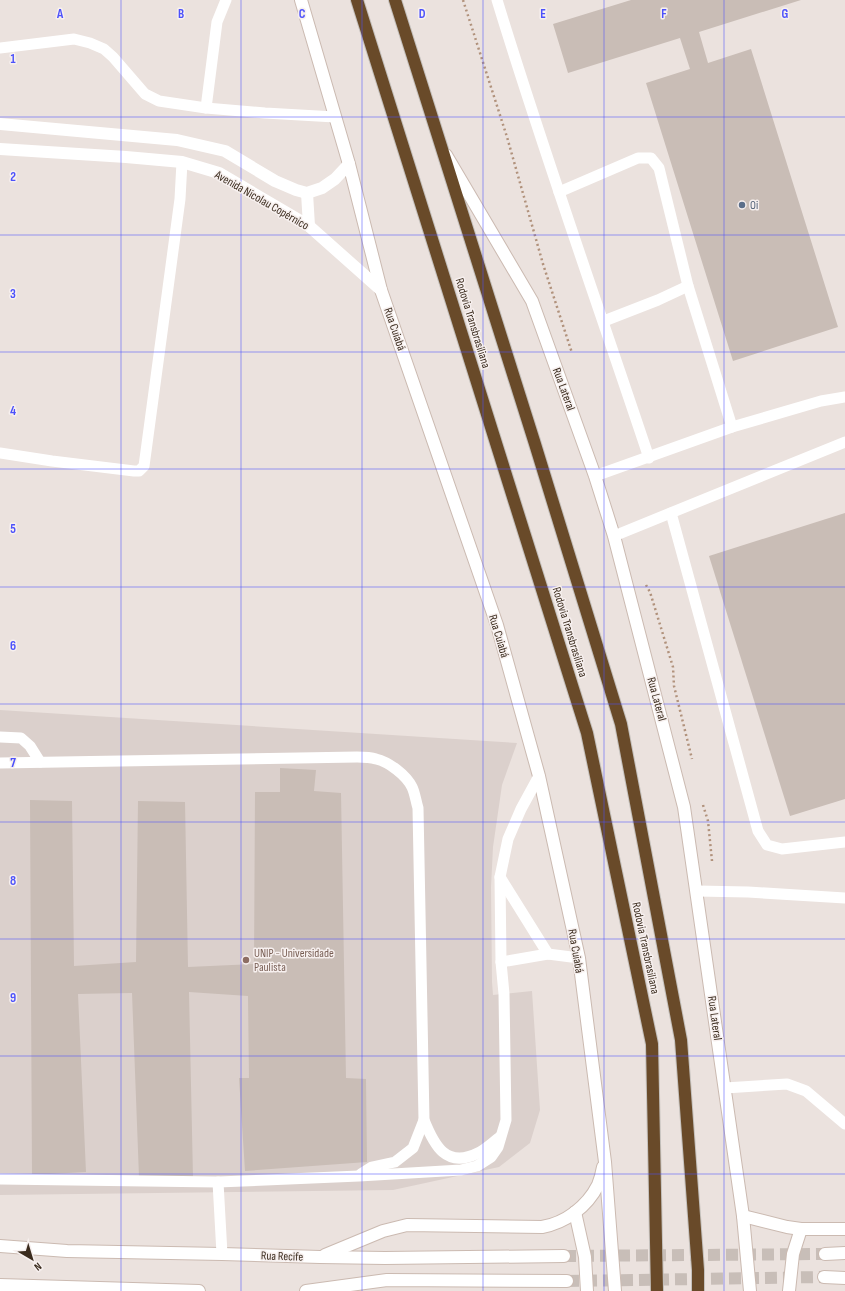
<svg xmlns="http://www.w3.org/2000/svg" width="845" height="1291" viewBox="0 0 845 1291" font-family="'Sofia Sans Condensed',sans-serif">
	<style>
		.built { fill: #dbd0cc }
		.building { fill: #c9bdb6 }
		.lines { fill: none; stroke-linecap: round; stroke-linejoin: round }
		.secondary-tunnel { stroke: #c8beb8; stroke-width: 12; stroke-dasharray: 12 6; stroke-linecap: butt }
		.secondary-casing { stroke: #cbbab1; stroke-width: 14 }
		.highway-casing { stroke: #c4c0bc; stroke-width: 14 }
		.path { stroke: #b1927c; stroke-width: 2.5; stroke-dasharray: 2 3; stroke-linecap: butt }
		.lane { stroke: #fff; stroke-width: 11 }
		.street { stroke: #fff; stroke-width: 12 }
		.secondary { stroke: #fff; stroke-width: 12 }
		.highway { stroke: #694a29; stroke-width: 12 }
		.grid { fill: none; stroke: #4c51fb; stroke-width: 1; stroke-opacity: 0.55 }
		.service-dot { fill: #5c6f8a; stroke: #f7f0ef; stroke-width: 1.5 }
		.education-dot { fill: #8d6e63; stroke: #f7f0ef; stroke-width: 1.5 }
		.labels { text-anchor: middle; stroke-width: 3; stroke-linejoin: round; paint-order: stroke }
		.street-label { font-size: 12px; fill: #3b2c1e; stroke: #f7f0ef }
		.service-label { font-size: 12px; fill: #4e5e75; stroke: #f7f0ef; text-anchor: start }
		.education-label { font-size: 12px; fill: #785e54; stroke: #f7f0ef; text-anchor: start }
		.grid-label { font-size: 13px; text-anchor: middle; font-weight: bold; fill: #4c51fb; stroke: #f7f0ef; stroke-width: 3; stroke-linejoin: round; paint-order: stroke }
	</style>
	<rect width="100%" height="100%" fill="#ebe2de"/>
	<!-- built -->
	<polygon class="built" points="0,710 517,743 502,785 493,847 491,887 492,982 493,995 532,991 540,1110 530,1143 499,1167 393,1190 0,1195"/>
	<!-- building -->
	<g class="building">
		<polygon points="631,0 801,0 699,32 708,63 751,49 838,327 733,361 646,83 690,69 680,38 568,73 553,24"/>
		<polygon points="845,513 845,799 790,816 709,556"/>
		<polygon points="280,768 316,770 314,791 341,793 346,1078 366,1079 367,1162 245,1171 239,1078 249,1078 248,996 189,992 193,1178 139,1177 132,993 78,994 86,1172 32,1175 30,800 72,801 74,966 136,962 138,801 185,802 188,967 254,964 255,792 280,792"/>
	</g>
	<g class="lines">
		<!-- secondary-tunnel -->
		<g class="secondary-tunnel">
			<polyline points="564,1256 825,1254"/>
			<polyline points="567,1281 824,1277"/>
		</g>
		<!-- secondary casing -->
		<g class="secondary-casing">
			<g id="secondary">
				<polyline points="301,0 349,164 381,290 497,625 539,776 579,958 605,1162 615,1291"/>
				<polyline points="446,155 532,301 595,476 614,536 684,807 743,1216 750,1291"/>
				<polyline points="575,1212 585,1257 587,1291"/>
				<polyline points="743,1216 787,1227 801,1229 845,1229"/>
				<polyline points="0,1246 67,1251 222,1254 320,1257 385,1258 564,1256"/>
				<polyline points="825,1254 845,1253"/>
				<path d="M325,1255L383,1231L407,1225L542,1227C565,1223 587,1207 598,1185C600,1180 602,1173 603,1167"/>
				<polyline points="824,1277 845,1278"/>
				<polyline points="0,1285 199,1291"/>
				<polyline points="306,1291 387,1280 567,1281"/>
				<polyline points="789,1291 793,1254 801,1229"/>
			</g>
		</g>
		<!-- highway casing -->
		<g class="highway-casing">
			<g id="highway">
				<polyline points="357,0 587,733 652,1044 657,1291"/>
				<polyline points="395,0 535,444 621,724 681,1040 698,1270 698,1291"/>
			</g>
		</g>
		<!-- path -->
		<g class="path">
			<polyline points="463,0 507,137 543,264 572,353"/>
			<polyline points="646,585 650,592 673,667 674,686 692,759"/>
			<polyline points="703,805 708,821 712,861"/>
		</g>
		<!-- lane -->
		<g class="lane">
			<path d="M497,0C544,154 598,305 649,458"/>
			<polyline points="0,48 74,39 90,43 104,49 113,57 145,94 159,101 206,108 265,113 335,117"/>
			<polyline points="206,108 217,22 226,0"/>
			<polyline points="559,192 638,158 651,158 659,168 688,286 732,427"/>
			<polyline points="604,321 658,300 688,286"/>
			<polyline points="0,453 52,461 134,471 139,471 144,466 180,199 182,162"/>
			<polyline points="595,476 732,427 821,401 845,397"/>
			<polyline points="671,513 758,831 767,845 782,849 845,842"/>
			<polyline points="614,536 845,442"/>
			<polyline points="0,737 21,738 30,746 40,762"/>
			<path d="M0,763L357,757C363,757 370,757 376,759C389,762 406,775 412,787C415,793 416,802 418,808L424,1120C434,1145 446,1169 478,1153C486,1149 493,1142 500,1137"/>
			<polyline points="539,776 521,809 508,839 500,877 548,954"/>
			<polyline points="697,891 748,892 845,898"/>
			<polyline points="501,962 548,954 579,958"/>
			<polyline points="725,1088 787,1084 806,1091 845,1124"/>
			<polyline points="361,1174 372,1167 395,1162 413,1148 424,1120"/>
			<polyline points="0,1179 218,1182 359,1176 461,1170 477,1166 491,1157 498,1147 506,1120 504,994 501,962 500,877"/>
			<polyline points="218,1182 222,1254"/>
		</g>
		<!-- street -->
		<g class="street">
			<polyline points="0,124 177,140 225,151 275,181 296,190 307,193 322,188 335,179 349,164"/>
			<polyline points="0,149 126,157 182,162 219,173 309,226 381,290"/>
			<polyline points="307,193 309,226"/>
		</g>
		<!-- secondary -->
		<use href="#secondary" class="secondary"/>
		<!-- highway -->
		<use href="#highway" class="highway"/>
	</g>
	<!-- grid -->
	<path class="grid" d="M121,0V1291M241,0V1291M362,0V1291M483,0V1291M604,0V1291M724,0V1291M0,117H845M0,235H845M0,352H845M0,469H845M0,587H845M0,704H845M0,822H845M0,939H845M0,1056H845M0,1174H845"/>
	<!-- markers -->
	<circle class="service-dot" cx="742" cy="205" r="4"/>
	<circle class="education-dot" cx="246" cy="960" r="4"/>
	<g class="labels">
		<!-- street labels -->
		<g class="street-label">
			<text transform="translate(262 200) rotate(30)" y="4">Avenida Nicolau Copérnico</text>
			<text transform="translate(473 323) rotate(73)" y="4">Rodovia Transbrasiliana</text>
			<text transform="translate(395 329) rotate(71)" y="4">Rua Cuiabá</text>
			<text transform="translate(564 389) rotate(70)" y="4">Rua Lateral</text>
			<text transform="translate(570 632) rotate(73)" y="4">Rodovia Transbrasiliana</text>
			<text transform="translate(499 636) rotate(73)" y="4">Rua Cuiabá</text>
			<text transform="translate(657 699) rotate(75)" y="4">Rua Lateral</text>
			<text transform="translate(646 948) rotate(78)" y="4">Rodovia Transbrasiliana</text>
			<text transform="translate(576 951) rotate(80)" y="4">Rua Cuiabá</text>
			<text transform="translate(715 1018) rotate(82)" y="4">Rua Lateral</text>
			<text transform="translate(282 1256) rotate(2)" y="4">Rua Recife</text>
		</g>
		<!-- service labels -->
		<g class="service-label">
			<text x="750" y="209">Oi</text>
		</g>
		<!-- education labels -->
		<g class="education-label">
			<text x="254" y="957">UNIP - Universidade<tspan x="254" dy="14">Paulista</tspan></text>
		</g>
	</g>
	<g class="grid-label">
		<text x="60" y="18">A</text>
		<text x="181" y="18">B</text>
		<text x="302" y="18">C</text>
		<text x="422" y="18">D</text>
		<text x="543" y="18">E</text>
		<text x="664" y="18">F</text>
		<text x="785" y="18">G</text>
		<text x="13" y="63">1</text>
		<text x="13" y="181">2</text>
		<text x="13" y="298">3</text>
		<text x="13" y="415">4</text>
		<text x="13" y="533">5</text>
		<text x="13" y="650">6</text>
		<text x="13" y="767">7</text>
		<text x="13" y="885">8</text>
		<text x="13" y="1002">9</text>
	</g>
	<!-- north arrow -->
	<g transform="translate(32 1259) rotate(142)" stroke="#f7f0ef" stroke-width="3" paint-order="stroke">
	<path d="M0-3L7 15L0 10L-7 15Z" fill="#3b2c1e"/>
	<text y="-6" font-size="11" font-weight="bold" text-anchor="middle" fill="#3b2c1e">N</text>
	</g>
</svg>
